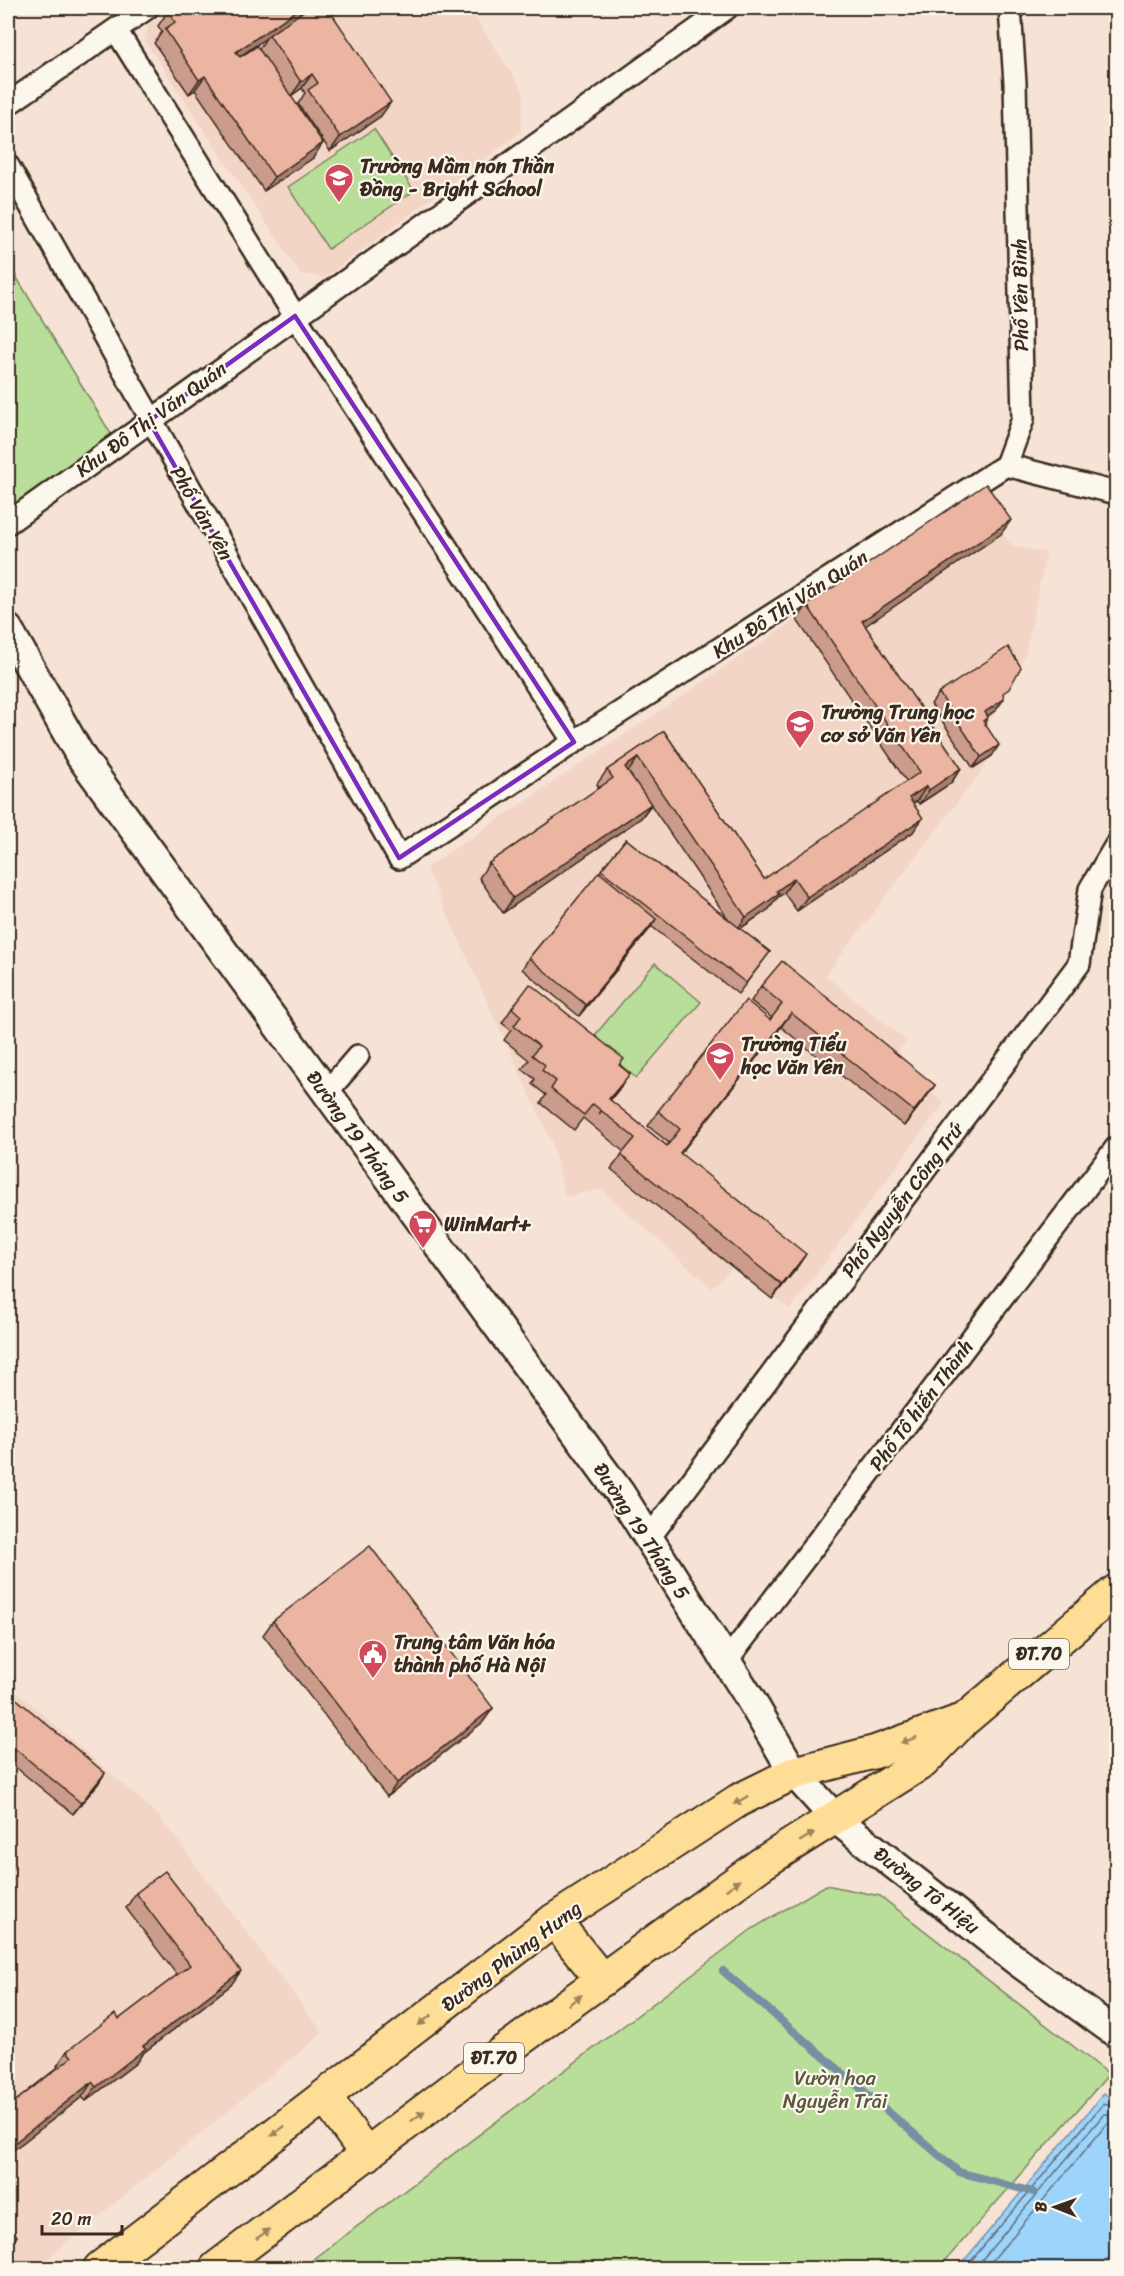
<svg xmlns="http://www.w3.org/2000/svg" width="1124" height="2276" viewBox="0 0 1124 2276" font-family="Sriracha,sans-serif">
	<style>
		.built { fill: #f3d5c6 }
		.green { fill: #b9de99; stroke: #7a845c; stroke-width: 1.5 }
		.water { fill: #9dd4fc; stroke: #7690a3; stroke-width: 1.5 }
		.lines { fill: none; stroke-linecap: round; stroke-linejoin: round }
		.shore { stroke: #626e77; stroke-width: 1.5 }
		.stream { stroke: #7690a3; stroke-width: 8 }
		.street-casing { stroke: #3b2a1e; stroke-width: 26 }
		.secondary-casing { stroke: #3b2a1e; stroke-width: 33 }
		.primary-casing { stroke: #3b2a1e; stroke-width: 36 }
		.street { stroke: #fbf7ec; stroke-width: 21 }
		.secondary { stroke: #fbf7ec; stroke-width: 28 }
		.primary { stroke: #fedd96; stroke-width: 32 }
		.wall { fill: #cb9c8b; stroke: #3b2a1e; stroke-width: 1.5; fill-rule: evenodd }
		.shaded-wall { fill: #a57f71; stroke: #3b2a1e; stroke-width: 1.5 }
		.building { fill: #ecb5a2; stroke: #3b2a1e; stroke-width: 1.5 }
		.oneway { fill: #9c845a }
		.marked { fill: none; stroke: #7b2cbf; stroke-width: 4.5; stroke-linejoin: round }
		.labels { text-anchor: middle; stroke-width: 4.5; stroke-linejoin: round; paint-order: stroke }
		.shield { fill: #fbf7ec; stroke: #75685c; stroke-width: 1.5 }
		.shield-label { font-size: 18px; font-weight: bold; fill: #3b2a1e }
		.poi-label { font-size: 20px; font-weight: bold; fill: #3b2a1e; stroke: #fbf7ec; text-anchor: start }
		.street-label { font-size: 20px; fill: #3b2a1e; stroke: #fbf7ec }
		.park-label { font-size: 20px; fill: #5a573d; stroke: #fbf7ec }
	</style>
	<rect width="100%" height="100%" fill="#f6e3d6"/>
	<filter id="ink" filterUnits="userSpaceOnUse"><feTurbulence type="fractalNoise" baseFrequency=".0167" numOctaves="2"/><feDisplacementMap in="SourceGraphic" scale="12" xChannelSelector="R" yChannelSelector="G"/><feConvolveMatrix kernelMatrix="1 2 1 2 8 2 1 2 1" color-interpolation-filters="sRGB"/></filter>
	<g filter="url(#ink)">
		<!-- built -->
		<g class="built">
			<polygon points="174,8 469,8 524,92 521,132 324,278 300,274 145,41 148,25"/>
			<polygon points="976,498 1012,546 1046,553 1025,656 986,729 1002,744 825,976 907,1041 891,1061 944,1103 790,1309 733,1267 712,1288 600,1189 565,1197 552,1143 426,868"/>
			<polygon points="8,1684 159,1816 323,2033 36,2268 8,2268"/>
		</g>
		<!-- green -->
		<g class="green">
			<polygon points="374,129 414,191 328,249 288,187"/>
			<polygon points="8,263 117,444 8,519"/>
			<polygon points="655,963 701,1002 636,1078 591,1040"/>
			<polygon points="826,1885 880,1896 1109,2074 939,2268 302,2268 752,1929"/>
			<polygon points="1116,2242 1116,2268 1092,2268"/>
		</g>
		<!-- water -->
		<polygon class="water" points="1104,2093 1116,2103 1116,2250 1099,2268 958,2268"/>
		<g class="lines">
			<!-- shore -->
			<g class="shore">
				<polyline points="965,2268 1103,2104 1116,2107"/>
				<polyline points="975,2268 1104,2114 1116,2115"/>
				<polyline points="986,2268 1107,2124 1116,2124"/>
			</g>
			<!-- stream -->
			<polyline class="stream" points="723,1971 959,2172 1033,2192"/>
			<!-- street casing -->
			<g class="street-casing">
				<g id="street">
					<polyline points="116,30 295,316 574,742"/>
					<polyline points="8,104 147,8"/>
					<polyline points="8,166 399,858 574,742 1006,465"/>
					<polyline points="1006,465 1023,419 1015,83 1010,8"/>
					<polyline points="1006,465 1116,493"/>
					<polyline points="8,523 727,8"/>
					<polyline points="326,1093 358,1056"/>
					<polyline points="649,1538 1079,964 1090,889 1116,845"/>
					<polyline points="726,1662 1116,1148"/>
				</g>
			</g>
			<!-- secondary casing -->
			<g class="secondary-casing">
				<polyline id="secondary" points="8,629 81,757 620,1493 749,1697 794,1773 836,1819 1017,1961 1116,2033"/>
			</g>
			<!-- primary casing -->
			<g class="primary-casing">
				<g id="primary">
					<polyline points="554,1920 602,1980"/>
					<polyline points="325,2097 367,2155"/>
					<polyline points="100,2268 554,1920 739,1800 794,1773 875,1752 957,1722"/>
					<polyline points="216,2268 463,2081 761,1864 923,1762 964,1720 1116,1591"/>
				</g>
			</g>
			<!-- street -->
			<use href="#street" class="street"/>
			<!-- secondary -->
			<use href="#secondary" class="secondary"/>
			<!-- primary -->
			<use href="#primary" class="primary"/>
		</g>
		<!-- wall -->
		<g class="wall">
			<path d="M190,8H328L381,116L330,151L298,104L305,93L302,88L291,96L313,158L264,191L195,90L189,94L154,43L162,32L158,26L168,11L187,9ZM266,38L259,49L240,57Z"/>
			<polygon points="1001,534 865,626 961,768 951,783 919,804 917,801 913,803 913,832 797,911 784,893 777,898 769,909 740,929 770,952 738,994 651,926 579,1016 522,969 529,958 600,872 626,839 728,919 651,805 641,818 503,913 479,878 489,863 599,788 597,784 607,770 664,731 764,879 907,782 797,620 807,605"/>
			<polygon points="939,693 1004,697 996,710 988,716 985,723 992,756 973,768 931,704"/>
			<polygon points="761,986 935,1085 904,1126 781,1027 680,1153 796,1269 772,1299 611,1169 624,1152 583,1118 574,1130 541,1103 546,1095 532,1084 535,1079 522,1069 529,1060 504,1040 511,1030 502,1023 512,1008 620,1065 630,1074 610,1100 667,1146 669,1143 648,1126 658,1111 770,1020 772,1018 751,1001"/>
			<polygon points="273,1621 493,1708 483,1722 387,1797 263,1635"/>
			<polygon points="8,1692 105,1773 73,1814 8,1761"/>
			<polygon points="136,1893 231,1985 142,2054 136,2063 86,2101 82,2097 8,2154 8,2107 58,2067 57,2066 67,2051 119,2019 177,1975 126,1908"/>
		</g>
		<!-- shaded-wall -->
		<g class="shaded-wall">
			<polygon points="300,8 303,8 296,18 269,35 266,38 226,66 236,52"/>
			<polygon points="312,74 302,88 291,96 301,82"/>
			<polygon points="205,76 195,90 189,94 199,80"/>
			<polygon points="391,102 381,116 330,151 340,137"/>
			<polygon points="323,143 313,158 264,191 274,177"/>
			<polygon points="1011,520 1001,534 852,635 862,621"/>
			<polygon points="1004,699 996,710 977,723 985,712"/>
			<polygon points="999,745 992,756 973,768 981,757"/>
			<polygon points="638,758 628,772 625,767"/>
			<polygon points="961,768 951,783 919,804 929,790"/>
			<polygon points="927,786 917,801 899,812 909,798"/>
			<polygon points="651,804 641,818 503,913 513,898"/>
			<polygon points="923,818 913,832 797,911 807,897"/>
			<polygon points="794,878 784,893 777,898 769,909 736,931 746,917 777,891"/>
			<polygon points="656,919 649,930 579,1016 586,1005"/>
			<polygon points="791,1013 781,1027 670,1167 680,1153"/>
			<polygon points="630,1074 620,1088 599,1114 609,1099"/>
			<polygon points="935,1085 925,1099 904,1126 914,1111"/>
			<polygon points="806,1254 796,1269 772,1299 782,1285"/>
			<polygon points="493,1708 483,1722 387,1797 397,1783"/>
			<polygon points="105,1773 98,1784 73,1814 81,1803"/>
			<polygon points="241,1971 231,1985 142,2054 136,2063 86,2101 96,2087 143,2046"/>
			<polygon points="92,2082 82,2097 8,2154 8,2148"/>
			<polygon points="17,2236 8,2250 8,2243"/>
		</g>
		<!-- building -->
		<g class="building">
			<polygon points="174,8 186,8 187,9 190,8 300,8 236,52 240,57 257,46 323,143 274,177 205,76 199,80 165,29 175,22 168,11"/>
			<polygon points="308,8 328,8 391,102 340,137 308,90 318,83 312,74 301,82 269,35"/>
			<polygon points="986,484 1011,520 862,621 961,768 929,790 927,786 909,798 923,818 807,897 794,878 777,891 779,894 746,917 638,758 625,767 651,804 513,898 489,863 613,778 607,770 664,731 764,879 920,772 807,605"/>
			<polygon points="1008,647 1021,667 1009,689 1003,693 1004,699 985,712 988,717 983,721 999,745 981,757 939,693"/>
			<polygon points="626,839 770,952 746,983 601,870"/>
			<polygon points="599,872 656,919 586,1005 529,958"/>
			<polygon points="782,961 935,1085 914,1111 791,1013 680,1153 806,1254 782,1285 621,1155 635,1138 593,1104 584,1115 551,1089 556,1081 542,1070 545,1065 532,1055 539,1046 514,1026 521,1016 512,1008 530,984 624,1059 619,1065 630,1074 609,1099 667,1146 680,1129 658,1111 746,1000 770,1020 782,1004 761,986"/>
			<polygon points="370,1546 493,1708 397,1783 273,1621"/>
			<polygon points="8,1692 105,1773 81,1803 8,1743"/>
			<polygon points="165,1871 241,1971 143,2046 146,2048 96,2087 92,2082 8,2148 8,2107 72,2057 67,2051 115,2014 119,2019 190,1965 136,1893"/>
			<polygon points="8,2223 17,2236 8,2243"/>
		</g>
		<!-- one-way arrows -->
		<defs><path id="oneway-solid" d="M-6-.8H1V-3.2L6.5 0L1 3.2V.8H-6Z" transform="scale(1.5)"/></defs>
		<g class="oneway">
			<use href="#oneway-solid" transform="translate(909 1740) rotate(160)"/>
			<use href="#oneway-solid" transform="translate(741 1800) rotate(151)"/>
			<use href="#oneway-solid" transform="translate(807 1837) rotate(-31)"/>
			<use href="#oneway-solid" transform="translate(733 1885) rotate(-36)"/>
			<use href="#oneway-solid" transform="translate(575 2000) rotate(-36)"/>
			<use href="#oneway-solid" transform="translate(425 2020) rotate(142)"/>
			<use href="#oneway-solid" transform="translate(418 2116) rotate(-37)"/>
			<use href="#oneway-solid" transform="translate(278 2131) rotate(144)"/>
			<use href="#oneway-solid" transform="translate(263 2234) rotate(-36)"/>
		</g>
	</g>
	<!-- marked area -->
	<path class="marked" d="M295,316L574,742L399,858L149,421Z"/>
	<!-- icons -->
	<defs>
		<g id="school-pin" transform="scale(1.5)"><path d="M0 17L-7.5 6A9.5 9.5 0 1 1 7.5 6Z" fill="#d1495b" stroke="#fbf7ec"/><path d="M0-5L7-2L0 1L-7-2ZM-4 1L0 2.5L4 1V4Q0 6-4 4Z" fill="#fff"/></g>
		<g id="supermarket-pin" transform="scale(1.5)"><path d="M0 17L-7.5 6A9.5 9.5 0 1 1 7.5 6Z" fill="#d1495b" stroke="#fbf7ec"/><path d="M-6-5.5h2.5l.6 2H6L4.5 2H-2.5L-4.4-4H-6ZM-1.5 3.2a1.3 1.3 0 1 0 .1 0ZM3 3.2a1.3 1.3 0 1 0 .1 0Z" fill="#fff"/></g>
		<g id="civic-pin" transform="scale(1.5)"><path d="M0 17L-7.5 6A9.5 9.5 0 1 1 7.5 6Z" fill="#d1495b" stroke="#fbf7ec"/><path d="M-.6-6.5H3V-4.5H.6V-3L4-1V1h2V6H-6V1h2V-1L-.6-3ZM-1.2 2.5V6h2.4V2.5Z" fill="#fff"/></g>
	</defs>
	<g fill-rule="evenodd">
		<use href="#school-pin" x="339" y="178"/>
		<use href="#school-pin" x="800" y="724"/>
		<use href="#school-pin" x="720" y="1056"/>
		<use href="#supermarket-pin" x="423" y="1224"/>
		<use href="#civic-pin" x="373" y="1654"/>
	</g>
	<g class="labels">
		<!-- shield labels -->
		<g class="shield">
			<rect x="1009" y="1639" width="60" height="30" rx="4.5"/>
			<rect x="464" y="2043" width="60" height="30" rx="4.5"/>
		</g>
		<g class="shield-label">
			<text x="1039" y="1660">ĐT.70</text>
			<text x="494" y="2064">ĐT.70</text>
		</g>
		<!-- poi labels -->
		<g class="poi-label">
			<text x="360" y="173">Trường Mầm non Thần<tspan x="360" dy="23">Đồng - Bright School</tspan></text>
			<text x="821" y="719">Trường Trung học<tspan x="821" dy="23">cơ sở Văn Yên</tspan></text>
			<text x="741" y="1051">Trường Tiểu<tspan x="741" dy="23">học Văn Yên</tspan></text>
			<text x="444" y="1231">WinMart+</text>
			<text x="394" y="1649">Trung tâm Văn hóa<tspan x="394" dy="23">thành phố Hà Nội</tspan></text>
		</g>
		<!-- street labels -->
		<g class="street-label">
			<text transform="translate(1020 295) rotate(-91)" y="7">Phố Yên Bình</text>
			<text transform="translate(151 419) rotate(-36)" y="7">Khu Đô Thị Văn Quán</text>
			<text transform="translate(202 513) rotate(60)" y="7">Phố Văn Yên</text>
			<text transform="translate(790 604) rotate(-33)" y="7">Khu Đô Thị Văn Quán</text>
			<text transform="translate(358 1137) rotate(54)" y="7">Đường 19 Tháng 5</text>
			<text transform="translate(902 1200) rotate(-53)" y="7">Phố Nguyễn Công Trứ</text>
			<text transform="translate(921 1405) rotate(-53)" y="7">Phố Tô hiến Thành</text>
			<text transform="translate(642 1531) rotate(57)" y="7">Đường 19 Tháng 5</text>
			<text transform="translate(927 1890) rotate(38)" y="7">Đường Tô Hiệu</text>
			<text transform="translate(511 1956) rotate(-37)" y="7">Đường Phùng Hưng</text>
		</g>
		<!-- park labels -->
		<g class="park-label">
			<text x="835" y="2085">Vườn hoa<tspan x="835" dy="23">Nguyễn Trãi</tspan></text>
		</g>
	</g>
	<!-- margin -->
	<rect width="1124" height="2276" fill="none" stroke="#fbf7ec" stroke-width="30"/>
	<rect x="15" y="15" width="1094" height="2246" fill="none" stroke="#3b2a1e" stroke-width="2" filter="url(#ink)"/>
	<!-- north arrow -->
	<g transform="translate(1055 2207) rotate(271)" stroke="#fbf7ec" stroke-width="4.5" paint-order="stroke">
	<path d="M0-4.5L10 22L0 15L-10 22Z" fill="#3b2a1e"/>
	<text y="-9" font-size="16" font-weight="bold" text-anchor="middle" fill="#3b2a1e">B</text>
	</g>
	<!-- scale -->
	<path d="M42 2225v9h80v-9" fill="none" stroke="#3b2a1e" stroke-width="3"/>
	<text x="51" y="2225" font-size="18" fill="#3b2a1e" stroke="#fbf7ec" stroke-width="4.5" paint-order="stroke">20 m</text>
</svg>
